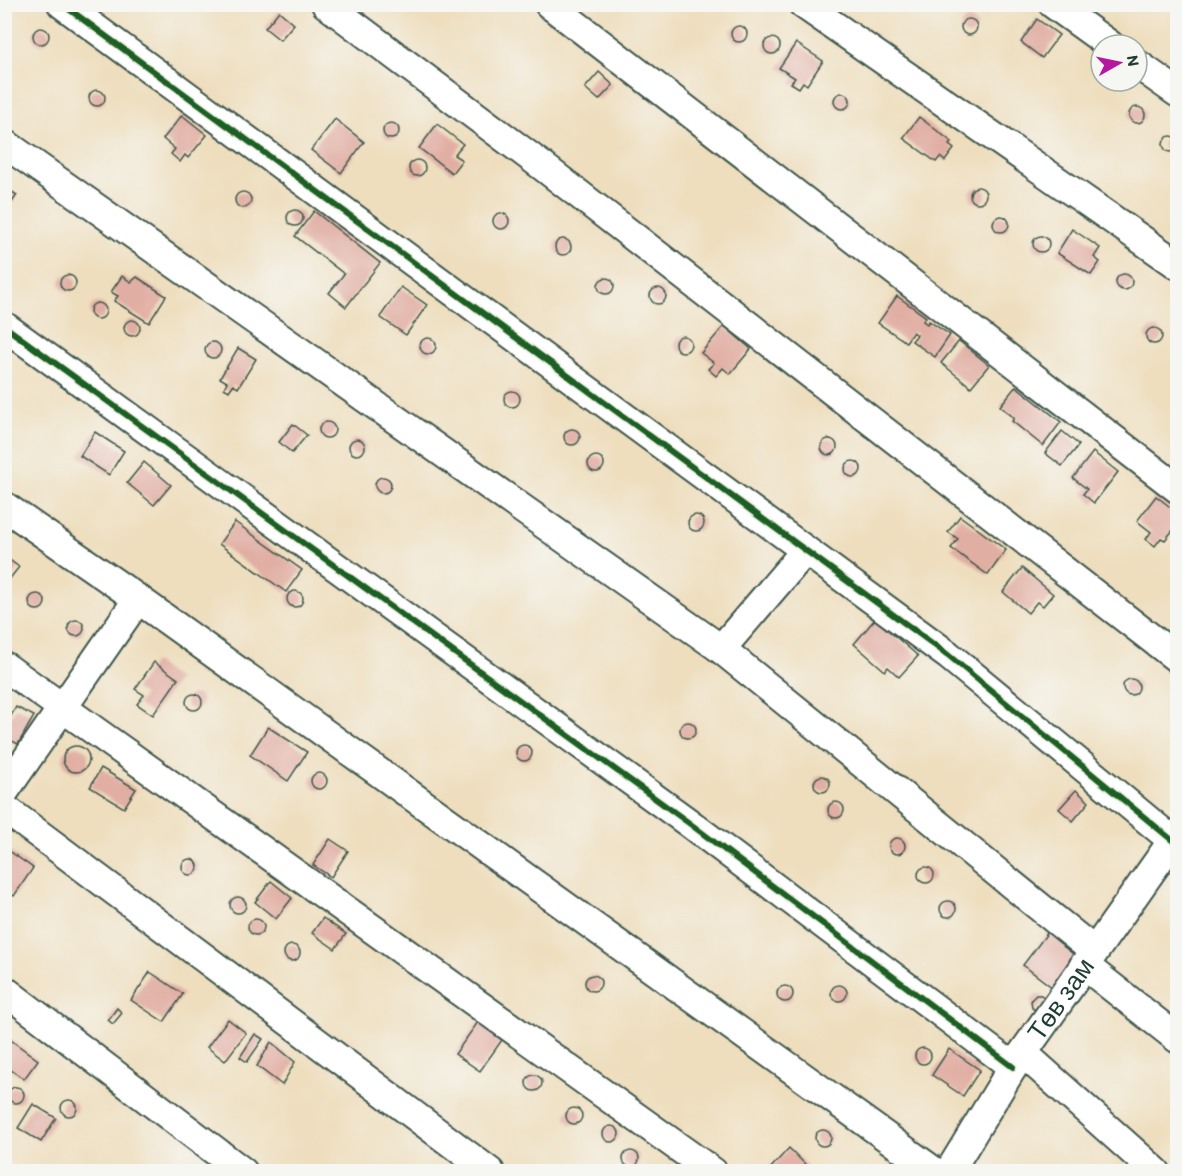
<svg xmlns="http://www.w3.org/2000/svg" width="1182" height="1176" viewBox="0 0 1182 1176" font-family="Itim,sans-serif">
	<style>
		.building { fill: #e1aea3 }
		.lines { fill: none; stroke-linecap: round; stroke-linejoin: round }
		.minor-casing { stroke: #3e5549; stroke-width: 32 }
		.minor { stroke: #fff; stroke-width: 28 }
		.cycleway-casing { stroke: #f6f6f2; stroke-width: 10 }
		.cycleway { stroke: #1b5e20; stroke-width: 6 }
		.labels { text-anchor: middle; stroke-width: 4.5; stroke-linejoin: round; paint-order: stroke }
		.street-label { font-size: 26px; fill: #1f3d34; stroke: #f6f6f2 }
	</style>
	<rect width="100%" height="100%" fill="#f6f6f2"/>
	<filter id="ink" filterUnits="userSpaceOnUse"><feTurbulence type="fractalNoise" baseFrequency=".0167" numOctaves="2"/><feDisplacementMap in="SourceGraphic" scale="12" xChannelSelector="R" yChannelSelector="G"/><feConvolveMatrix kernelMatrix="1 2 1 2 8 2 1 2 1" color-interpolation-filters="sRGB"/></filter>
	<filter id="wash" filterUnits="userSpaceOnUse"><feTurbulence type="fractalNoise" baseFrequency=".008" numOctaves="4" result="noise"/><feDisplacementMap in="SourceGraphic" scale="24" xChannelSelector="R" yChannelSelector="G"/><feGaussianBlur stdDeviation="1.35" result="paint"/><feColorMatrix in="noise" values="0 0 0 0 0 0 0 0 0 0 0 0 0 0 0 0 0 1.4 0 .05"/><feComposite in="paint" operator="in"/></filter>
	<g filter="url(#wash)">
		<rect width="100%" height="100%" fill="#eedebe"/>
		<g id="blocks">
			<!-- building -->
			<g class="building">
				<polygon points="279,11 294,24 280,40 265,28"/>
				<circle cx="969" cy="27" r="8"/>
				<polygon points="1037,19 1059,35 1042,58 1021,42"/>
				<circle cx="739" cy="34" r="8"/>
				<circle cx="41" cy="36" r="8"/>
				<circle cx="772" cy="46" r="8"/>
				<polygon points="796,43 823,61 807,85 803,82 799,88 791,83 795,78 779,68"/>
				<polygon points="599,72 613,85 599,100 585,88"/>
				<circle cx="97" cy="98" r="8"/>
				<circle cx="842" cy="101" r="8"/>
				<circle cx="1137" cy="115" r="8"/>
				<polygon points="182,115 207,135 188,158 185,155 180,162 171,154 175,149 163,139"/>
				<polygon points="919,117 952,142 949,145 954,149 945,161 940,157 936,162 903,138"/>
				<polygon points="335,119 364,142 341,173 311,150"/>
				<circle cx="391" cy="131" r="8"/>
				<polygon points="437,124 463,144 454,155 462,160 452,173 419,148"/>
				<circle cx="1171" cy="144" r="8"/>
				<circle cx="417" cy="168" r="8"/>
				<circle cx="978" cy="195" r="8"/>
				<polygon points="4,187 17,195 4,214"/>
				<circle cx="243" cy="200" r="8"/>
				<circle cx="295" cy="218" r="8"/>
				<polygon points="314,211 380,263 346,307 329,293 344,274 295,236"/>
				<circle cx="501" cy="221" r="8"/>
				<circle cx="1001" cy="224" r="8"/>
				<polygon points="1072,229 1100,248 1094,257 1100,262 1091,275 1057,253"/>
				<circle cx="1041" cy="244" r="8"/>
				<circle cx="563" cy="247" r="8"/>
				<circle cx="1124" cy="282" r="8"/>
				<circle cx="68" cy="283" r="8"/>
				<polygon points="122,276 131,282 137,277 166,296 149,323 114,301 118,296 111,292"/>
				<circle cx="606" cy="286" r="8"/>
				<polygon points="401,287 427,305 406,335 380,317"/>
				<circle cx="658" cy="296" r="8"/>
				<polygon points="897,296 926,317 923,321 927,324 929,321 950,335 935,357 912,341 917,335 913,332 906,342 878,323"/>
				<circle cx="98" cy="311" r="8"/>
				<circle cx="132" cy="328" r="8"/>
				<polygon points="724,326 751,349 730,374 723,368 716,376 708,369 714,363 701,353"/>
				<circle cx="1154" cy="336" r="8"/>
				<circle cx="683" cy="344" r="8"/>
				<circle cx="428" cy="346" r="8"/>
				<polygon points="959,341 989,365 971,387 941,363"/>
				<circle cx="213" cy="350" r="8"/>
				<polygon points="238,348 256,359 238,388 233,385 229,391 224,388 227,382 220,378"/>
				<polygon points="1016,386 1061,422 1043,446 1012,421 1014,418 1000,406"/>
				<circle cx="512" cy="399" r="8"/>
				<circle cx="327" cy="430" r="8"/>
				<polygon points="293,424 307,435 292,453 279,442"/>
				<circle cx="572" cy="437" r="8"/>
				<polygon points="1062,431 1079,445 1062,466 1045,453"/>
				<polygon points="95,432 124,451 109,475 80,456"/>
				<circle cx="357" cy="447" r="8"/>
				<circle cx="829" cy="447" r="8"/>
				<polygon points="1093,452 1118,472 1094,503 1083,494 1087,489 1073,478"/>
				<circle cx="596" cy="464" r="8"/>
				<circle cx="853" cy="469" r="8"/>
				<polygon points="144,462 171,485 154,505 127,483"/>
				<circle cx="383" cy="485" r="8"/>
				<polygon points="1156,496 1178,513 1178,524 1165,540 1161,538 1155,546 1146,539 1151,532 1137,521"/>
				<circle cx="696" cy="523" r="8"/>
				<polygon points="960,516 1006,550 988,575 951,548 958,539 948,532"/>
				<polygon points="235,522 302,570 286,592 219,544"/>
				<polygon points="4,556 19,567 4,586"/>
				<polygon points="1022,568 1053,594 1043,606 1037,602 1028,613 1003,592"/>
				<circle cx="295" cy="599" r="8"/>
				<circle cx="37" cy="602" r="8"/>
				<polygon points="875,619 918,656 899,677 888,667 885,671 854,644"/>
				<circle cx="76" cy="628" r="8"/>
				<polygon points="154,662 178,679 153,715 137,704 144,695 135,689"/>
				<circle cx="1131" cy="687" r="8"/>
				<circle cx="194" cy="702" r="8"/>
				<polygon points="16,707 34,716 18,744 4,737 4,728"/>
				<circle cx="688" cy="730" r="8"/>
				<polygon points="268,727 307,752 288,781 250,755"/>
				<circle cx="524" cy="753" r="8"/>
				<circle cx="76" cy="759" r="13"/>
				<polygon points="101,768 136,789 124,808 90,787"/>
				<circle cx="319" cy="781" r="8"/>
				<circle cx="822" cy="784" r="8"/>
				<polygon points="1076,790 1089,802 1073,821 1059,809"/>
				<circle cx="836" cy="810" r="8"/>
				<circle cx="897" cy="846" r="8"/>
				<polygon points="330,839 348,851 331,877 313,865"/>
				<polygon points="5,848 33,868 14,896 5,889"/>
				<circle cx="190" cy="867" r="8"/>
				<circle cx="926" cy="875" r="8"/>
				<polygon points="271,881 292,898 276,919 255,902"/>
				<circle cx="238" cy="905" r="8"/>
				<circle cx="948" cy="909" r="8"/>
				<polygon points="323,918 346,934 335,949 312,933"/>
				<circle cx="256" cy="927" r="8"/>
				<polygon points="1051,928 1067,941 1063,946 1080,959 1057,991 1023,965"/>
				<circle cx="292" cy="953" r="8"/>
				<polygon points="150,972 183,994 164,1022 131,1000"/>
				<circle cx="593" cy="983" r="8"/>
				<circle cx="839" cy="993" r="8"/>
				<circle cx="785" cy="994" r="8"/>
				<polygon points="1041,995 1046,999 1037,1011 1032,1008 1031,1000 1036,995"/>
				<polygon points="117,1008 122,1013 113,1024 108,1020"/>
				<polygon points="228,1019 246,1033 225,1061 207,1047"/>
				<polygon points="478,1022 502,1040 480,1071 455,1054"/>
				<polygon points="255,1034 263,1039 247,1062 240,1057"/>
				<polygon points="4,1035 38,1060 24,1079 4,1065"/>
				<polygon points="271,1042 295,1062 282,1085 257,1066"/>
				<circle cx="923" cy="1056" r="8"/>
				<polygon points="949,1049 980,1070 963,1096 932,1075"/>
				<circle cx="534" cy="1083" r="8"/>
				<circle cx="16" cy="1095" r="8"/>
				<circle cx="69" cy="1108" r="8"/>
				<polygon points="33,1104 56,1118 41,1142 18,1128"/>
				<circle cx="574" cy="1116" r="8"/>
				<circle cx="611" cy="1134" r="8"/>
				<circle cx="823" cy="1138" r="8"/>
				<polygon points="789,1148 810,1169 808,1172 767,1172"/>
				<circle cx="631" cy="1159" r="8"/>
			</g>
		</g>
	</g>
	<g filter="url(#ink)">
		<use href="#blocks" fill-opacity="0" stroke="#3e5549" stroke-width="1.5"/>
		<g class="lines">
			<!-- minor casing -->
			<g class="minor-casing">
				<g id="minor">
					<polyline points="62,4 948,655 1178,845"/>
					<polyline points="326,4 545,168 1178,659"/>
					<polyline points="549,4 1178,489"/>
					<polyline points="803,4 1178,265"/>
					<polyline points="1053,4 1110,45"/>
					<polyline points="1137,64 1178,93"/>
					<polyline points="4,143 721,649 1094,951"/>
					<polyline points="4,326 689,823 1013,1067"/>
					<polyline points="4,506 138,599 935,1172"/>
					<polyline points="721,649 805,551"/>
					<polyline points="4,666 713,1172"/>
					<polyline points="4,792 138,599"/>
					<polyline points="4,808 490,1172"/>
					<polyline points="1084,965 1178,1039"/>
					<polyline points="4,990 243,1172"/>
					<polyline points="1023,1053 1156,1172"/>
					<path id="s1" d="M949,1172L1013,1067L1178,833"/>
				</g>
			</g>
			<!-- minor -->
			<use href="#minor" class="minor"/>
			<!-- cycleway casing -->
			<g class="cycleway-casing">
				<g id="cycleway">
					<polyline points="62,4 948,655 1178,845"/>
					<polyline points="4,326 689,823 1013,1067"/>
				</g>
			</g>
			<!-- cycleway -->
			<use href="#cycleway" class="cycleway"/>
		</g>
	</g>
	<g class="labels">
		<!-- street labels -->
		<g class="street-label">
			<text dy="9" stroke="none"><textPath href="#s1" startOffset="206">Төв зам</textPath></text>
		</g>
	</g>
	<!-- margin -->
	<rect width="1182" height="1176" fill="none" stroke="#f6f6f2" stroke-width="24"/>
	<!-- north arrow -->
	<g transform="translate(1119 63) rotate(81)"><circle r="28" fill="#f6f6f2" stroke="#a0aca6" stroke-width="1.5"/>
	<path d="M0-4.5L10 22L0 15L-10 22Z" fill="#b5179e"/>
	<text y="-9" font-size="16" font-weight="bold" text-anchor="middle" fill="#1f3d34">N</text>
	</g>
</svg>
